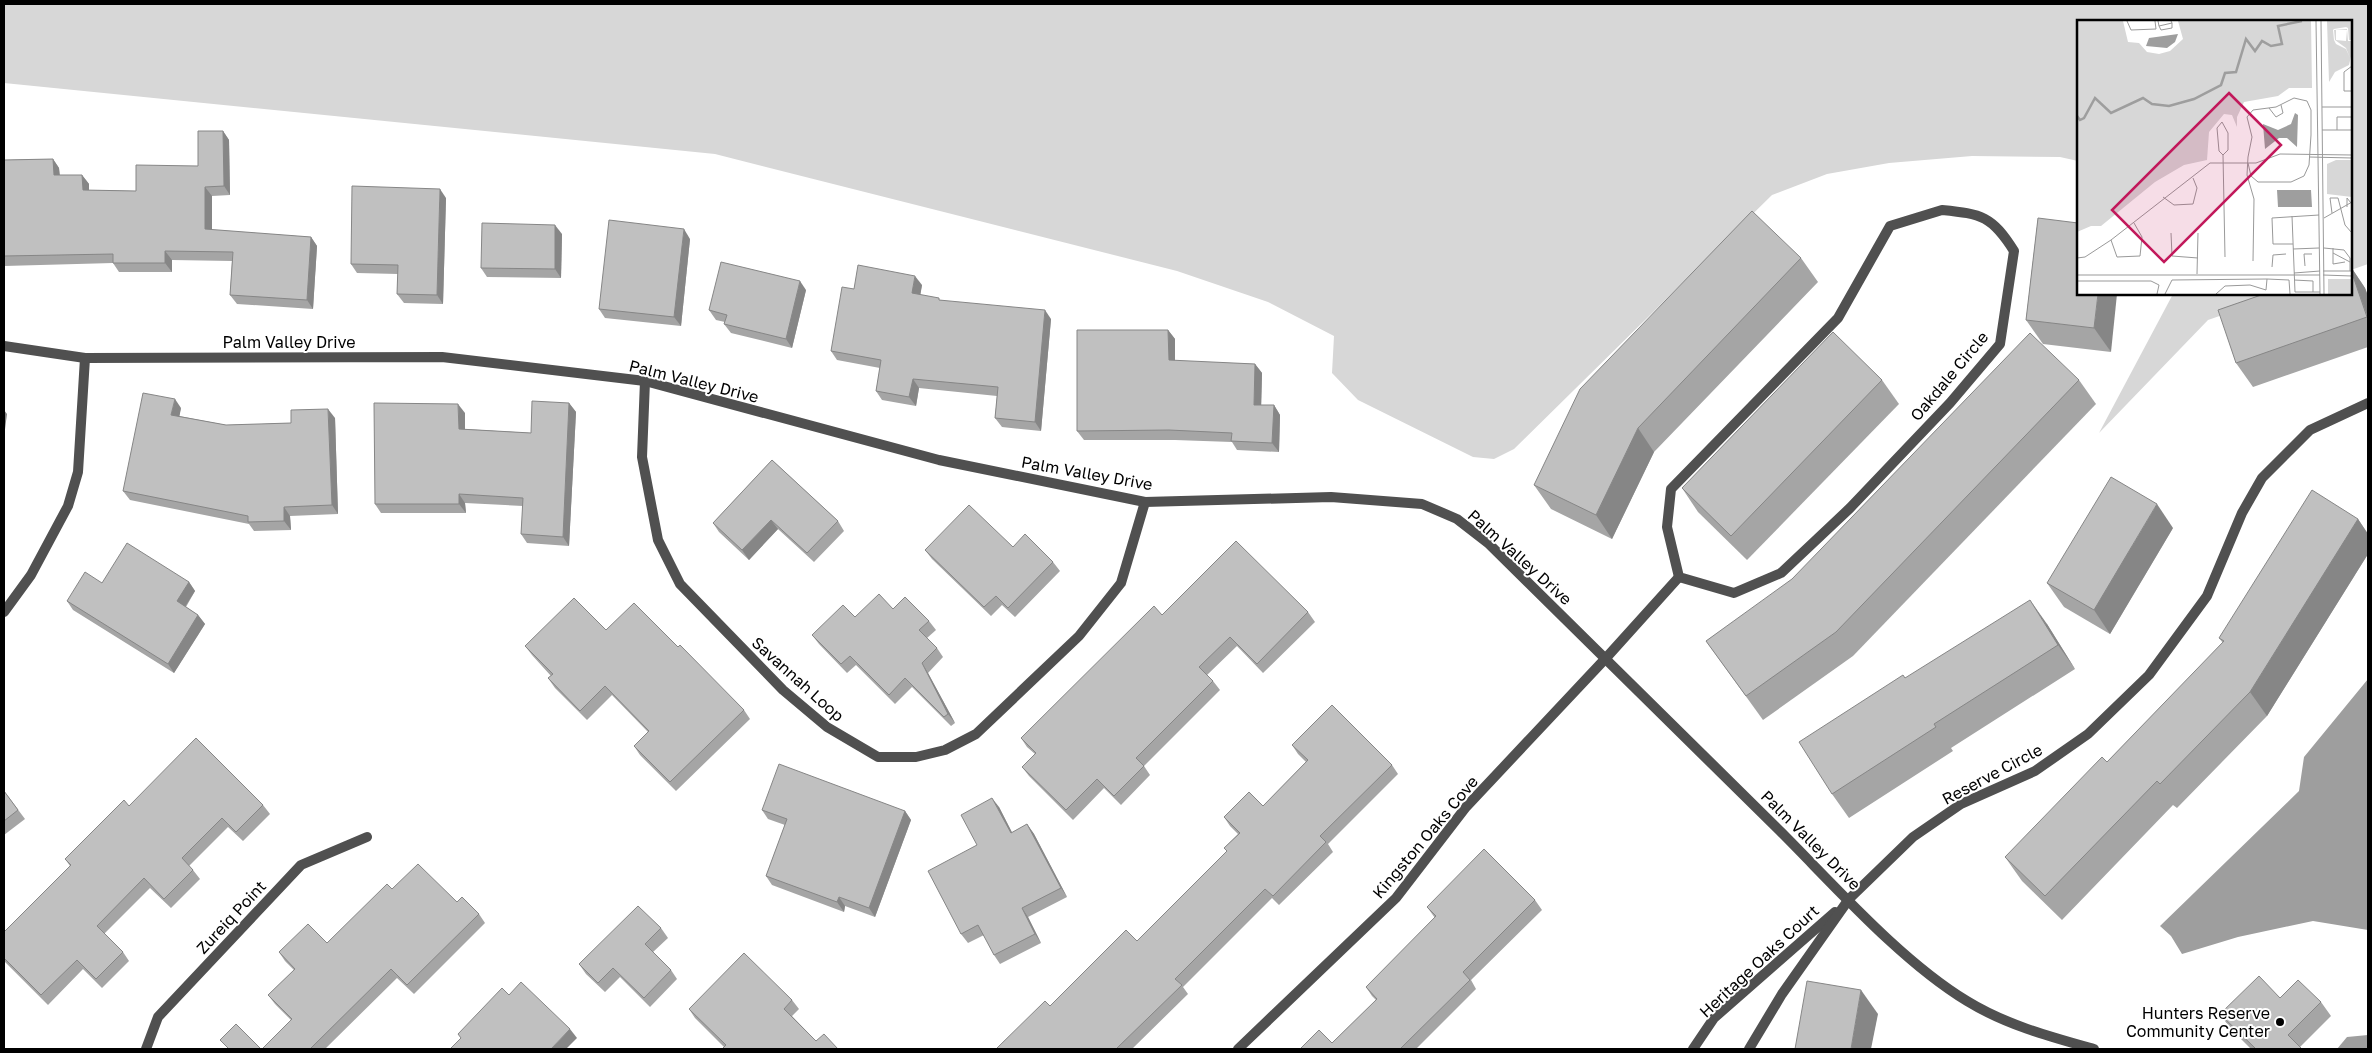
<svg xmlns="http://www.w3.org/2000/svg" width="2372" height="1053" viewBox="0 0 2372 1053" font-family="'Golos Text',sans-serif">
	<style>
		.green { fill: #d7d7d7 }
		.water { fill: #9e9e9e }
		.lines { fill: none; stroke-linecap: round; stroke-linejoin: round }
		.minor { stroke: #505050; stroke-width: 10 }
		.wall { fill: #a5a5a5 }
		.shaded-wall { fill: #868686 }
		.building { fill: #c0c0c0; stroke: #868686 }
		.poi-dot { fill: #000; stroke: #fff; stroke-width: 2 }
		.labels { text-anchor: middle; stroke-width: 4; stroke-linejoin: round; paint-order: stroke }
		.street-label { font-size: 16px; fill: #000; stroke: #fff }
		.poi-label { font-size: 16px; fill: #000; stroke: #fff; text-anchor: end }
		.inset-river { fill: none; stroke: #9e9e9e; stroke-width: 2.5 }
		.inset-road { fill: none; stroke: #999; stroke-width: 1 }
		.view { fill: #c2185b; fill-opacity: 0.15; stroke: #c2185b; stroke-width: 2.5 }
		.inset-edge { fill: none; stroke: #000; stroke-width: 2.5 }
	</style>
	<rect width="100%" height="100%" fill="#fff"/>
	<!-- green -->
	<g class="green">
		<polygon points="4,4 2368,4 2368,264 2351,270 2351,21 2078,21 2078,161 2060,157 1972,156 1889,163 1827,174 1772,195 1514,449 1494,459 1473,457 1358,400 1332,373 1334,336 1268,302 1177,271 715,154 4,83"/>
		<polygon points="2173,294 2283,294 2208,320 2099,433"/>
	</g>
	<!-- water -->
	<g class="water">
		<polygon points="2368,679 2368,930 2313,921 2238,937 2182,954 2171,936 2160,926 2299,791 2304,757"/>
		<polygon points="2368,1035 2368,1049 2337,1049 2347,1037"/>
	</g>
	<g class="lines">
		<!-- minor -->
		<g class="minor">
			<path d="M1942,210C1982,214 1992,216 2014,251L2000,344L1950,403L1850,508L1781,573L1734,593L1679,577L1667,527L1671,489L1838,318L1890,226Z"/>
			<path d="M4,346L85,358L442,357L645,381L939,460L1145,502L1331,497L1422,504L1457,519L1488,543C1586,639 1683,735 1780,831C1835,886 1901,961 1967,1001C2006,1025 2051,1037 2094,1049"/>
			<polyline points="645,381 642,457 658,540 680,584 783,690 827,727 878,757 916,757 945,750 976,734 1079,636 1121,583 1145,502"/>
			<polyline points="4,612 31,575 68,506 78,472 85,358"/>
			<polyline points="146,1049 158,1017 301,865 367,837"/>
			<polyline points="1238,1049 1396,898 1466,807 1606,658 1679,577"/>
			<polyline points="1693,1049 1714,1018 1835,912"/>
			<polyline points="1749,1049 1782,994 1849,899 1913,837 1961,804 2035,771 2088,734 2149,675 2207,596 2242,513 2262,478 2310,430 2368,403"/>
		</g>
	</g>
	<!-- wall -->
	<g class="wall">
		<polygon points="223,131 229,140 230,195 212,196 212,230 311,237 317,246 313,309 237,304 230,295 232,261 172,260 172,272 119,272 113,263 4,266 4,160 53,159 59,168 60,175 82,175 89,184 89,190 136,191 198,166"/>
		<polygon points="446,198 443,304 404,303 397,294 398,274 357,273 351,264"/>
		<polygon points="2038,218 2111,352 2043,344 2026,320"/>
		<polygon points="562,234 561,278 487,277 481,268"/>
		<polygon points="690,239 681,326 605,318 599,309"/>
		<polygon points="1801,258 1818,282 1654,452 1612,539 1551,509 1534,485"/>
		<polygon points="2351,267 2365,288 2368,296 2368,347 2253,387 2236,363 2351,294"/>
		<polygon points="922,285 920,295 940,300 1051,319 1041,431 1002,427 995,418 997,396 919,388 916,406 882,400 876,391 880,368 837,360 831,351 854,289"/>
		<polygon points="806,290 792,348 731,333 724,324 725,322 716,320 709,310"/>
		<polygon points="1168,330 1175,339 1175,361 1255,364 1262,373 1261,405 1274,405 1280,415 1279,452 1237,450 1232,442 1175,440 1084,440 1077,431"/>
		<polygon points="1882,380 1899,404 1747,560 1698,512 1682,488"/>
		<polygon points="2079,380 2096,404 1853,656 1763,720 1706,641"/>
		<polygon points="569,403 576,412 569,546 527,543 521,534 523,506 465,503 466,513 381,513 375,504 465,413 465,429 531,433"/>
		<polygon points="181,408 179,416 226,425 291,423 335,418 338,514 290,516 291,530 254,531 249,524 130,500 123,491"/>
		<polygon points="772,460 838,521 844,531 814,562 778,529 749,560 719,532 713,523"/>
		<polygon points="2358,519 2368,534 2368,554 2267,716 2177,808 2173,805 2062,920 2022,881 2005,857 2107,762 2223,643 2219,638"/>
		<polygon points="2173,528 2110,634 2064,607 2047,583"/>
		<polygon points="1013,547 1053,562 1060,571 1015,617 1002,605 991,616 932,559 925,550"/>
		<polygon points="189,582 195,591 186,607 198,615 205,624 174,673 73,610 67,601 102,583"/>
		<polygon points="893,609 929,621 936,630 927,638 937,648 943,657 928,673 955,723 951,726 912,687 895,704 856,665 847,673 819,644 812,635 855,617"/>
		<polygon points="1308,612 1315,622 1263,673 1237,646 1207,675 1213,681 1220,690 1144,766 1150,775 1121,805 1104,788 1073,820 1029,776 1022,767 1035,754 1027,747 1021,738 1162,615"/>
		<polygon points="2047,624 2075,669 1951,748 1953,751 1849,818 1832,794 1905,678"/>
		<polygon points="606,630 678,647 744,710 750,719 676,791 640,755 634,746 648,732 612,695 587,720 555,688 548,678 551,676 532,655 525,646"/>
		<polygon points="1292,745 1392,765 1398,774 1328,844 1333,852 1279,905 1272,898 1183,987 1188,994 1132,1049 996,1049 1050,1006 1137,941 1227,851 1224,848 1238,834 1230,826 1224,817 1263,806 1306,762 1298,754"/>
		<polygon points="4,791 25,819 4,835"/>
		<polygon points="263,805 270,814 243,841 228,827 189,866 193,870 200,879 171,908 150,888 104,934 123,952 129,961 102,988 83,969 48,1005 4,961 4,932 70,866 65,859 129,806"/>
		<polygon points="999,807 1012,833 1027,824 1034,834 1067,897 1028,917 1041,943 1000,964 994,955 984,935 968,943 961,934 977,845"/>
		<polygon points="762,810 905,811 911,820 875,917 845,906 844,912 772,885 766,876 785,825 768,819"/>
		<polygon points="392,889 457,902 479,914 485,923 414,994 397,978 325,1049 262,1049 291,1020 275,1004 268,995 294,970 285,961 279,952 327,943"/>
		<polygon points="1535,900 1542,910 1471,980 1476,989 1416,1049 1300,1049 1332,1043 1376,1000 1372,996 1366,987 1435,918 1427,907"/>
		<polygon points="661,928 668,938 653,952 671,970 677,979 650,1007 620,977 605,992 586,974 579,964"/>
		<polygon points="2280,998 2321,1002 2331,1016 2300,1047 2302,1049 2251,1049 2230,1028 2220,1014"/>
		<polygon points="792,1000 799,1009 792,1016 816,1041 838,1049 724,1047 695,1018 689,1009"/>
	</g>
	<!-- shaded-wall -->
	<g class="shaded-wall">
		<polygon points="223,131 229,140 230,195 224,186"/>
		<polygon points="53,159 59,168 60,184 54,175"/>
		<polygon points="82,175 89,184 89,199 83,190"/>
		<polygon points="205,187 212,196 212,238 205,229"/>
		<polygon points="440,189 446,198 443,304 437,295"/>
		<polygon points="555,225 562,234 561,278 555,269"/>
		<polygon points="684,229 690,239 681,326 674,317"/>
		<polygon points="311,237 317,246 313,309 307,300"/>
		<polygon points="165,251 172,260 172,272 165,263"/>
		<polygon points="2351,267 2365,288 2368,296 2368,318 2351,270"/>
		<polygon points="915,276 922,285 919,303 912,293"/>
		<polygon points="800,281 806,290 792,348 786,339"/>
		<polygon points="2098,294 2117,294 2111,352 2094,328"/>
		<polygon points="1045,310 1051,319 1041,431 1035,422"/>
		<polygon points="1168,330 1175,339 1175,369 1169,360"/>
		<polygon points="1255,364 1262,373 1261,414 1254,405"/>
		<polygon points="913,379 919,388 916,406 909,397"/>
		<polygon points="175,399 181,408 178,424 171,415"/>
		<polygon points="569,403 576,412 569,546 563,537"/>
		<polygon points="458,404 465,413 465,438 459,429"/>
		<polygon points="1274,405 1280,415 1279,452 1272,443"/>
		<polygon points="328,409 335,418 338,514 332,505"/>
		<polygon points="4,410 7,414 4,437"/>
		<polygon points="1638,428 1654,452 1612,539 1596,515"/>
		<polygon points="459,494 465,503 466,513 459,504"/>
		<polygon points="2157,504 2173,528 2110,634 2094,610"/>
		<polygon points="284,507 290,516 291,530 284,521"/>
		<polygon points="2358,519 2368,534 2368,554 2267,716 2250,692"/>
		<polygon points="771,520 778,529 749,560 742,550"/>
		<polygon points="189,582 195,591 183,610 177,601"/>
		<polygon points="2030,600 2047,624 2075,669 2058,645"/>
		<polygon points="198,615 205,624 174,673 168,664"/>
		<polygon points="922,663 928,673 955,723 948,714"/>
		<polygon points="992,798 999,807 1017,842 1011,833"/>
		<polygon points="905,811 911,820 875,917 869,908"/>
		<polygon points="1027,824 1034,834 1067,897 1061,888"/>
		<polygon points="839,897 845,906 844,912 837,902"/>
		<polygon points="1022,908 1028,917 1041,943 1035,934"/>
		<polygon points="1861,990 1878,1014 1871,1049 1851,1049"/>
		<polygon points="570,1029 577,1038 566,1049 551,1049"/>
	</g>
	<!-- building -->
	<g class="building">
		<polygon points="198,131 223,131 224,186 205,187 205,229 311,237 307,300 230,295 233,252 165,251 165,263 113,263 113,254 4,256 4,160 53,159 54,175 82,175 83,190 136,191 136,165 198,166"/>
		<polygon points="352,186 440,189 437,295 397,294 398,265 351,264"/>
		<polygon points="1752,211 1801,258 1638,428 1596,515 1534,485 1580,389"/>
		<polygon points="2038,218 2078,223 2078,294 2098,294 2094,328 2026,320"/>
		<polygon points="609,220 684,229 674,317 599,309"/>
		<polygon points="482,223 555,225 555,269 481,268"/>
		<polygon points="721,262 800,281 786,339 724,324 727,315 709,310"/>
		<polygon points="858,265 915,276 912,293 939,298 939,300 1045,310 1035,422 995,418 998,387 913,379 909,397 876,391 881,360 831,351 842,287 854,289"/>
		<polygon points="2351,270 2367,317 2236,363 2218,310 2264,294 2351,294"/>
		<polygon points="1077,330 1168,330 1169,360 1255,364 1254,405 1274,405 1272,443 1231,441 1232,433 1169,430 1077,431"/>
		<polygon points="1833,332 1882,380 1731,536 1682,488"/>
		<polygon points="2030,333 2079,380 1836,632 1746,696 1706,641 1792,579"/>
		<polygon points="143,393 175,399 171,415 226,425 291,423 291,410 328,409 332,505 284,507 284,521 248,522 248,516 123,491"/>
		<polygon points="532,401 569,403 563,537 521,534 523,498 459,494 459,504 375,504 374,403 458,404 459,429 531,433"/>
		<polygon points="772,460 838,521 807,553 771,520 742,550 713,523"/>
		<polygon points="2111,477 2157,504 2094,610 2047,583"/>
		<polygon points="2312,490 2358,519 2250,692 2160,784 2157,781 2045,896 2005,857 2102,757 2107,762 2224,641 2219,638"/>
		<polygon points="969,505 1013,547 1025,534 1053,562 1008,608 996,596 984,607 925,550"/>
		<polygon points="1236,541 1308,612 1257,664 1230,637 1199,667 1213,681 1136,758 1144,766 1114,796 1097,779 1066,810 1022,767 1036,753 1021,738 1154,606 1162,615"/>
		<polygon points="127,543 189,582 177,601 198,615 168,664 67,601 85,572 102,583"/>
		<polygon points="879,594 893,609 905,597 929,621 919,630 937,648 922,663 948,714 944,717 905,678 889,695 850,656 841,664 812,635 843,605 855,617"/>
		<polygon points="574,598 606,630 634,603 678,647 680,645 744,710 670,782 634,746 649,731 605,686 580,711 548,678 553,674 525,646"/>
		<polygon points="2030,600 2058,645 1934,724 1936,727 1832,794 1799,742 1903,675 1905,678"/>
		<polygon points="1332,705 1392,765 1320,836 1326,842 1273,896 1265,889 1175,979 1182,985 1116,1049 996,1049 1045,1001 1050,1006 1126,930 1137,941 1227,851 1224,848 1240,833 1224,817 1249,792 1263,806 1308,760 1292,745"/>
		<polygon points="196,738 263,805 236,832 222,818 182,858 193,870 164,899 144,878 97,926 123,952 96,979 77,960 41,995 4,958 4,932 71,865 65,859 124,800 129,806"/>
		<polygon points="779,764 905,811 869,908 839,897 837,902 766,876 787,819 762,810"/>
		<polygon points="4,791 18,810 4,821"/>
		<polygon points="992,798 1011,833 1027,824 1061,888 1022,908 1035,934 994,955 978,925 961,934 928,871 977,845 961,815"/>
		<polygon points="1484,849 1535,900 1463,972 1470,980 1400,1049 1300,1049 1319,1030 1332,1043 1377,999 1366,987 1436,916 1427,907"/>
		<polygon points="418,864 457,902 462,897 479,914 407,985 391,969 310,1049 262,1049 292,1019 268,995 295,969 279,952 308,924 327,943 387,884 392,889"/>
		<polygon points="638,906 661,928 645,944 671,970 644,998 613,968 598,983 579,964"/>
		<polygon points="744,953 792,1000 784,1009 816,1041 824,1034 838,1049 722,1049 726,1045 689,1009"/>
		<polygon points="2259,976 2280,998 2298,980 2321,1002 2288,1035 2302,1049 2256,1049 2220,1014"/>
		<polygon points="1807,981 1861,990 1851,1049 1795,1049"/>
		<polygon points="521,982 570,1029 551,1049 450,1049 461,1038 458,1034 502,988 509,995"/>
		<polygon points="236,1024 261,1049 229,1049 220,1040"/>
	</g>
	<!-- markers -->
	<circle class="poi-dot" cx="2280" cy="1022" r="5"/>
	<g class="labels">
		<!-- street labels -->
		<g class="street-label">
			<text x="289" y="348">Palm Valley Drive</text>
			<text transform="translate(1949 376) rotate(-50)" y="6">Oakdale Circle</text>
			<text transform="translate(694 381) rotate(14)" y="6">Palm Valley Drive</text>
			<text transform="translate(1087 473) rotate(10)" y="6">Palm Valley Drive</text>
			<text transform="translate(1520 557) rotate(42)" y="6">Palm Valley Drive</text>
			<text transform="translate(798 679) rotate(42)" y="6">Savannah Loop</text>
			<text transform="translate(1992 774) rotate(-28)" y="6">Reserve Circle</text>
			<text transform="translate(1425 837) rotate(-50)" y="6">Kingston Oaks Cove</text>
			<text transform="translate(1811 840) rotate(45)" y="6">Palm Valley Drive</text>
			<text transform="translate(231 917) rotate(-47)" y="6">Zureiq Point</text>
			<text transform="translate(1759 961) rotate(-43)" y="6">Heritage Oaks Court</text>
		</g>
		<!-- poi labels -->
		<g class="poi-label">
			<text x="2270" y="1019">Hunters Reserve<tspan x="2270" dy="18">Community Center</tspan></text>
		</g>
	</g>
	<!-- overview -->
	<g transform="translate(2077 20)">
		<rect width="275" height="275" fill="#fff"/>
		<path d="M0,1H46L51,22L62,23L70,32L82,34L93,31L106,19L101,1H234L235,68H212L201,76L167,82L160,97V107L155,95L147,94L132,112L130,140L107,145L78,162L24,206H14L0,212ZM250,1H275V20H272L271,8L269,7L257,9L256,10L257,20L259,24L269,29L273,38L269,28L258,20L257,10L270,9L271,21H275V32L272,45L258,52L252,62ZM259,10H270L269,21L259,20ZM259,140H275V177L250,174V144ZM251,259H275V274H251Z" fill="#d7d7d7" fill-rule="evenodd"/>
		<path d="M101,14L98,22L90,28L69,26L72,18ZM218,93L221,95L220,127L210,118H202L188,129L186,104L201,110L214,104ZM200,170H234L235,187H201Z" fill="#9e9e9e"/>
		<path class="inset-river" d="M0,96L3,100L7,98L18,78L34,93L66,78L75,84L92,86L117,79L144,65L148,53L159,52L169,19L178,31L185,21L194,26L205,24L201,6L225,1"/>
		<path class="inset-road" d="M50,1L54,10L79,9L78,1M81,1L82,6L95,3L94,1M239,1L243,274M244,1L247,274M82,6L84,10L95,8V3M275,46L267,52V71H275M245,87H275M192,88L199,97L206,93L204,85M245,110H275M260,110V97H275M146,135L151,130V113L145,102L140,108L142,131L146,135L148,237M232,137L275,138M171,143L174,156L181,162H214L227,156L232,145L234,115V90L230,81L217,78L199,87L176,90L170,97L175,117L171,137L170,155L177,179L176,241M86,177L97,185L116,184L120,168L116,158M270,187V178L274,183M255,193L253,178H261L268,205L275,213M215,196L218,272H243M247,198L275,182M94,213L95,236L121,238M34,220L40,237L63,236L65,217L57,203M216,224H196L195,198L242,195M247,228L267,230L273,238V251M256,228V233L273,242M216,229L242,228M256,233V244L268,242M0,238L8,237L34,220L133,143H179L203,134L275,135M228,246L227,234H235M195,247L196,235L209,234M246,251H275M217,253L243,251M120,254L121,213M0,255H243M246,255L275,256M190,259L212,260L213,274M217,260L236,261V272M0,261H74L82,265L80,274M88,274L95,260L190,259L189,270L173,265L148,266L139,274"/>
		<path class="view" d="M152,73L204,125L87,242L35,190Z"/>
		<rect width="275" height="275" class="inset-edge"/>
	</g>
	<!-- border -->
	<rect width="2372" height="1053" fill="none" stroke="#000000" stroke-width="10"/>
</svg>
